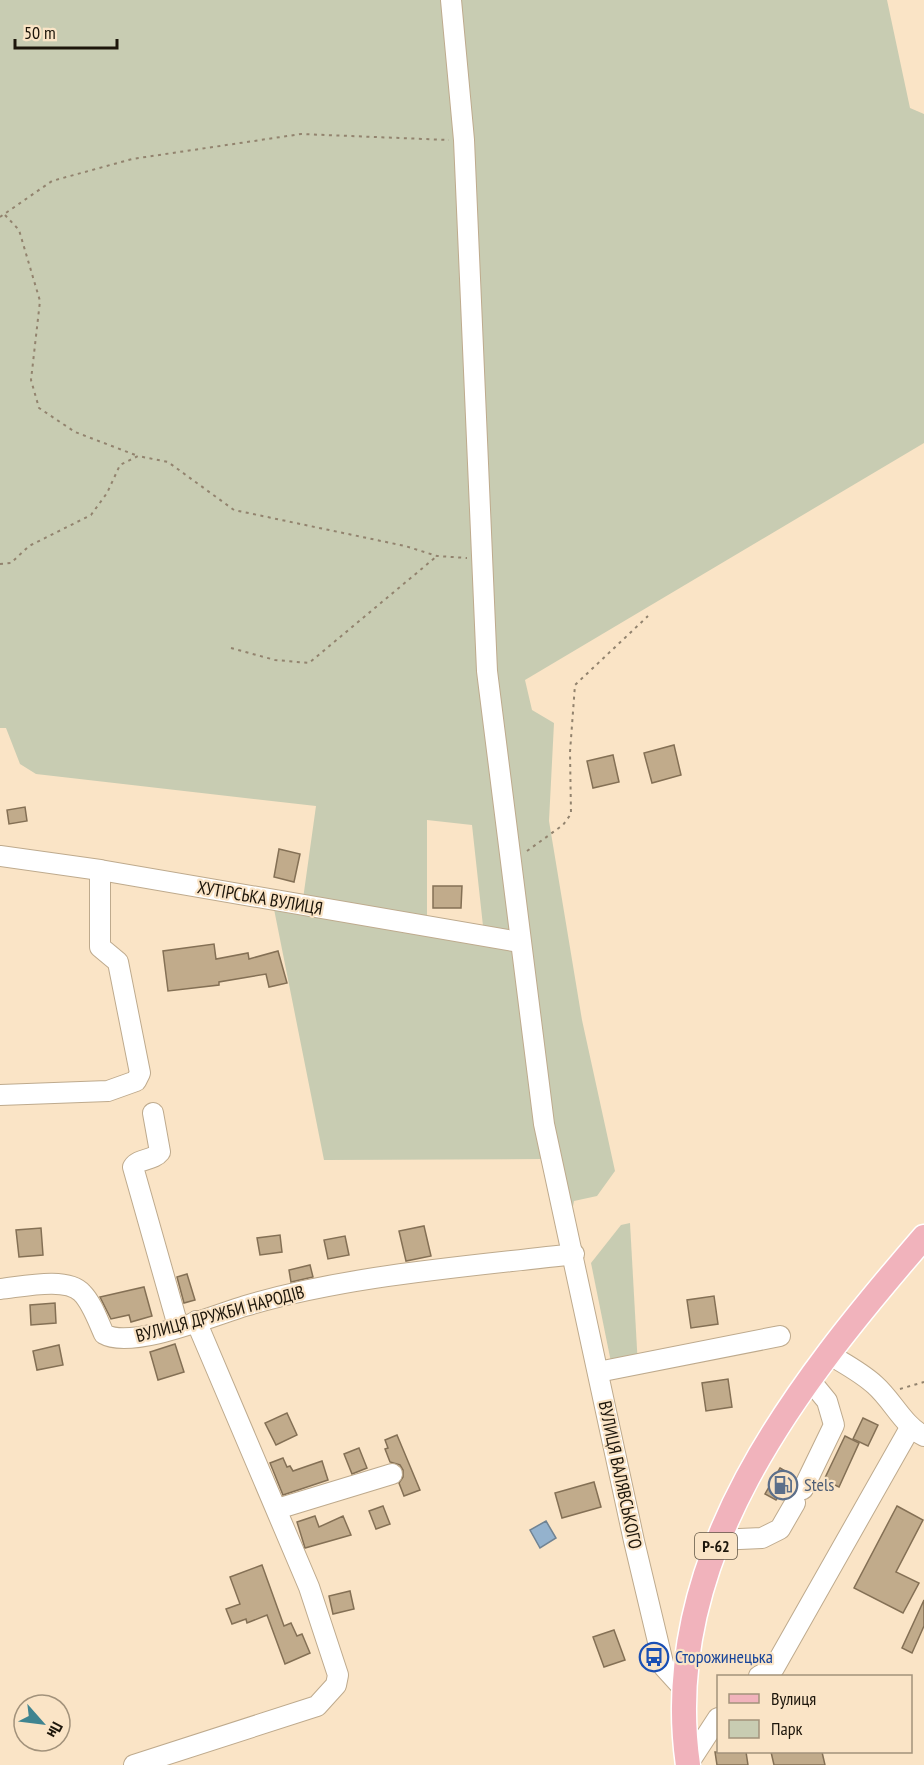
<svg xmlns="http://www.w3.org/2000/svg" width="924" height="1765" viewBox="0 0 924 1765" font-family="'PT Sans Narrow',sans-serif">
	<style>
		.green { fill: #c8ccb2; fill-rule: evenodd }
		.water { fill: #94b2cd; stroke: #708393; stroke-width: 1.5 }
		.building { fill: #c1ab8b; stroke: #847055; stroke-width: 1.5 }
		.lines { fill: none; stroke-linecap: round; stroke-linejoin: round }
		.minor-casing { stroke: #beaa8d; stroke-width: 22 }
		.major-casing { stroke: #fff; stroke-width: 27 }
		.path { stroke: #92836e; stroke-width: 2; stroke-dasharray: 3 4.5; stroke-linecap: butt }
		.minor { stroke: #fff; stroke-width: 20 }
		.major { stroke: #f1b3bc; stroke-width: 24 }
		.labels { text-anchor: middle; stroke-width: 4.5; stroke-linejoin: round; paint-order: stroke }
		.shield { fill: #fae4c6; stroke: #5f5443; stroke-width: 1.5 }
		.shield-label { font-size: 16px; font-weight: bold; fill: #1d160b }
		.street-label { font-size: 18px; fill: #1d160b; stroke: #fae4c6 }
		.service-label { font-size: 18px; fill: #4e5e75; stroke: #fae4c6; text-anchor: start }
		.transit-label { font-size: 18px; fill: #164399; stroke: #fae4c6; text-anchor: start }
	</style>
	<rect width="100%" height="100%" fill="#fae4c6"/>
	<!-- green -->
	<g class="green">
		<path d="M0,0H887L910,108L924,114V443L525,680L532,710L554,723L549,821L582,1020L615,1171L597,1196L574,1201L566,1245L542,1159L324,1160L271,894L303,899L316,806L36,774L20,764L6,728H0ZM427,820L472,825L483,926L427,923Z"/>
		<polygon points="630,1223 638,1367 613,1372 591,1263 621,1225"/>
	</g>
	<!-- water -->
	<polygon class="water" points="546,1521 556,1538 540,1548 530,1530"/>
	<!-- building -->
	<g class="building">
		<polygon points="674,745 681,775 652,783 644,753"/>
		<polygon points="613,755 619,782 593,788 587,761"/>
		<polygon points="25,807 27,821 9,824 7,810"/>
		<polygon points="279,849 300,854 294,882 274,877"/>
		<polygon points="433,886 462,886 461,908 433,908"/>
		<polygon points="214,944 216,959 248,953 249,959 278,951 287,983 269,987 266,974 219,982 219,985 168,991 163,951"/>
		<polygon points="424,1226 431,1256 406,1261 399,1231"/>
		<polygon points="41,1228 43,1255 19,1257 16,1230"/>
		<polygon points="280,1235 282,1252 260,1255 257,1238"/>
		<polygon points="345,1236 349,1255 328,1259 324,1240"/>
		<polygon points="310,1265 313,1277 291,1282 289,1270"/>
		<polygon points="187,1274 195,1300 184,1303 177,1277"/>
		<polygon points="144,1287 152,1316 131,1322 129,1315 111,1319 100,1297"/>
		<polygon points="714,1296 718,1324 691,1328 687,1300"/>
		<polygon points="55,1303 56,1323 31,1325 30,1305"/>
		<polygon points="175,1344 184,1372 158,1380 150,1352"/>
		<polygon points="59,1345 63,1365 37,1370 33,1351"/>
		<polygon points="728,1379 732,1407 706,1411 702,1383"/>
		<polygon points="287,1413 297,1435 276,1445 265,1423"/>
		<polygon points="863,1418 878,1425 868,1446 853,1439"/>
		<polygon points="397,1435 420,1490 404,1496 399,1483 403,1477 403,1470 400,1465 390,1462 385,1449 388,1448 385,1440"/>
		<polygon points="845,1436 859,1443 839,1487 824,1480"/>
		<polygon points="359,1448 367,1468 352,1474 344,1454"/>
		<polygon points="283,1458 287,1467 290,1466 293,1471 322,1461 328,1480 283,1495 270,1463"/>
		<polygon points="780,1468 792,1475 788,1481 792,1483 792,1492 784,1497 779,1494 776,1500 765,1494"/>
		<polygon points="594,1482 601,1507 562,1518 555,1493"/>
		<polygon points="383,1506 390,1524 376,1529 369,1511"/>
		<polygon points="897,1506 923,1520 896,1572 919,1583 903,1613 854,1588"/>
		<polygon points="315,1516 319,1527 343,1516 351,1535 305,1548 297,1522"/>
		<polygon points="262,1565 284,1626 291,1623 297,1636 302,1634 310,1653 285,1664 267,1615 247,1623 246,1619 232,1624 226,1609 240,1604 230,1577"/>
		<polygon points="350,1591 354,1609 333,1614 329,1596"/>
		<polygon points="924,1600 924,1626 912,1653 902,1648"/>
		<polygon points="614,1630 625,1660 604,1667 593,1637"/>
		<polygon points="715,1752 746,1752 748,1765 717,1765"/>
		<polygon points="771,1752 822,1752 825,1765 774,1765"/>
	</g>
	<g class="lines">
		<!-- minor casing -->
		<g class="minor-casing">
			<g id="minor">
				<polyline points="451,0 464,140 487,671 544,1124 634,1541 664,1667 684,1689"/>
				<polyline points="0,856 100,870 519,942"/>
				<polyline points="0,1095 108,1091 136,1081 140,1073 118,962 100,947 100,870"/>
				<path d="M153,1113L160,1152C153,1161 139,1158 133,1167L178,1326"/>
				<path d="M0,1289C21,1287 67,1276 82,1293C92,1303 98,1321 104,1334C131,1350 215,1315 245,1306C349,1275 466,1267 574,1254"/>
				<path d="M827,1353C843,1363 861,1372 875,1385C893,1401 903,1425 924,1436"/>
				<polyline points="598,1372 780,1336"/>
				<polyline points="803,1489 834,1425 827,1401 809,1379"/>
				<polyline points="277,1509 392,1474"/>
				<polyline points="717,1540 762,1538 780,1529 795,1503"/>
				<polyline points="759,1676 774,1668 910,1428"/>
				<polyline points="688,1764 718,1718"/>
				<polyline points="134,1765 317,1706 336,1685 338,1675 309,1587 196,1321"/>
			</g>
		</g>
		<!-- major casing -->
		<g class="major-casing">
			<path id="major" d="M688,1765C658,1558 797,1384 924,1237"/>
		</g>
		<!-- path -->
		<g class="path">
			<polyline points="5,215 19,230 40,301 31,380 39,408 75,432 138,456"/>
			<polyline points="0,217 52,181 132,159 301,134 449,140"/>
			<polyline points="0,564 11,563 29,546 91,515 107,493 120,465 138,456 168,462 234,510 405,546 437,556 467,558"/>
			<polyline points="231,648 275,660 309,663 437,556"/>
			<polyline points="527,851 563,825 571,814 570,752 575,685 648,616"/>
			<polyline points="900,1389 924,1382"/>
		</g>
		<!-- minor -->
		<use href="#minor" class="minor"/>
		<!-- major -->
		<use href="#major" class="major"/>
	</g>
	<!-- icons -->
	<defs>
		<g id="fuel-ring" transform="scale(1.5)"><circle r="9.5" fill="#fae4c6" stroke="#5c6f8a" stroke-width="1.5"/><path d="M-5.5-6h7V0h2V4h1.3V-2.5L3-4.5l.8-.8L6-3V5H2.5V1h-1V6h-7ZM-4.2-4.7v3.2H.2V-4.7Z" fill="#5c6f8a"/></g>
		<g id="bus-ring" transform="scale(1.5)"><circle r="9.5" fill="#fae4c6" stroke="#1a4fb4" stroke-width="1.5"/><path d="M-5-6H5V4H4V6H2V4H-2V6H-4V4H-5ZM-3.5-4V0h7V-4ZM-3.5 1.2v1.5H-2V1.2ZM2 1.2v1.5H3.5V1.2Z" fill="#1a4fb4"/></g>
	</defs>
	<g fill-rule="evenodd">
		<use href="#fuel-ring" x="783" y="1485"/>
		<use href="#bus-ring" x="654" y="1657"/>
	</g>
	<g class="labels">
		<!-- shield labels -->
		<rect class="shield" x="695" y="1533" width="42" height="26" rx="4.5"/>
		<g class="shield-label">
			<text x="716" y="1552">Р-62</text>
		</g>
		<!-- street labels -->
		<g class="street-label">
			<text transform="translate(260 898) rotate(10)" y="6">ХУТІРСЬКА ВУЛИЦЯ</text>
			<text transform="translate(220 1314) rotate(-15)" y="6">ВУЛИЦЯ ДРУЖБИ НАРОДІВ</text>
			<text transform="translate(620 1475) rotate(78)" y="6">ВУЛИЦЯ ВАЛЯВСЬКОГО</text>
		</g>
		<!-- service labels -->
		<g class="service-label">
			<text x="804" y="1491">Stels</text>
		</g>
		<!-- transit labels -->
		<g class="transit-label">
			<text x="675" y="1663">Сторожинецька</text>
		</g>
	</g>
	<!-- legend -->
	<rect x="717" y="1675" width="195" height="78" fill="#fae4c6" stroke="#a2927b" stroke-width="1.5"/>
	<rect x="729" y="1694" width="30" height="9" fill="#f1b3bc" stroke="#a2927b" stroke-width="1.5"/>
	<text x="771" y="1705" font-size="18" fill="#1d160b">Вулиця</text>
	<rect x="729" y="1720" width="30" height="18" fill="#c8ccb2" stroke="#a2927b" stroke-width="1.5"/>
	<text x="771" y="1735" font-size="18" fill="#1d160b">Парк</text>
	<!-- north arrow -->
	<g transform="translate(42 1723) rotate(118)"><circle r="28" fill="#fae4c6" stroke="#a2927b" stroke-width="1.5"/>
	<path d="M0-4.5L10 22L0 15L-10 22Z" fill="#3f8490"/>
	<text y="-9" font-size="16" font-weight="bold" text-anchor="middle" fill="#1d160b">Пн</text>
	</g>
	<!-- scale -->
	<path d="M15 39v9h102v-9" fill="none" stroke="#1d160b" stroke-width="3"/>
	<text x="24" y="39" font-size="18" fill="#1d160b" stroke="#fae4c6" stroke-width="4.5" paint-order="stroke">50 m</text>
</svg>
